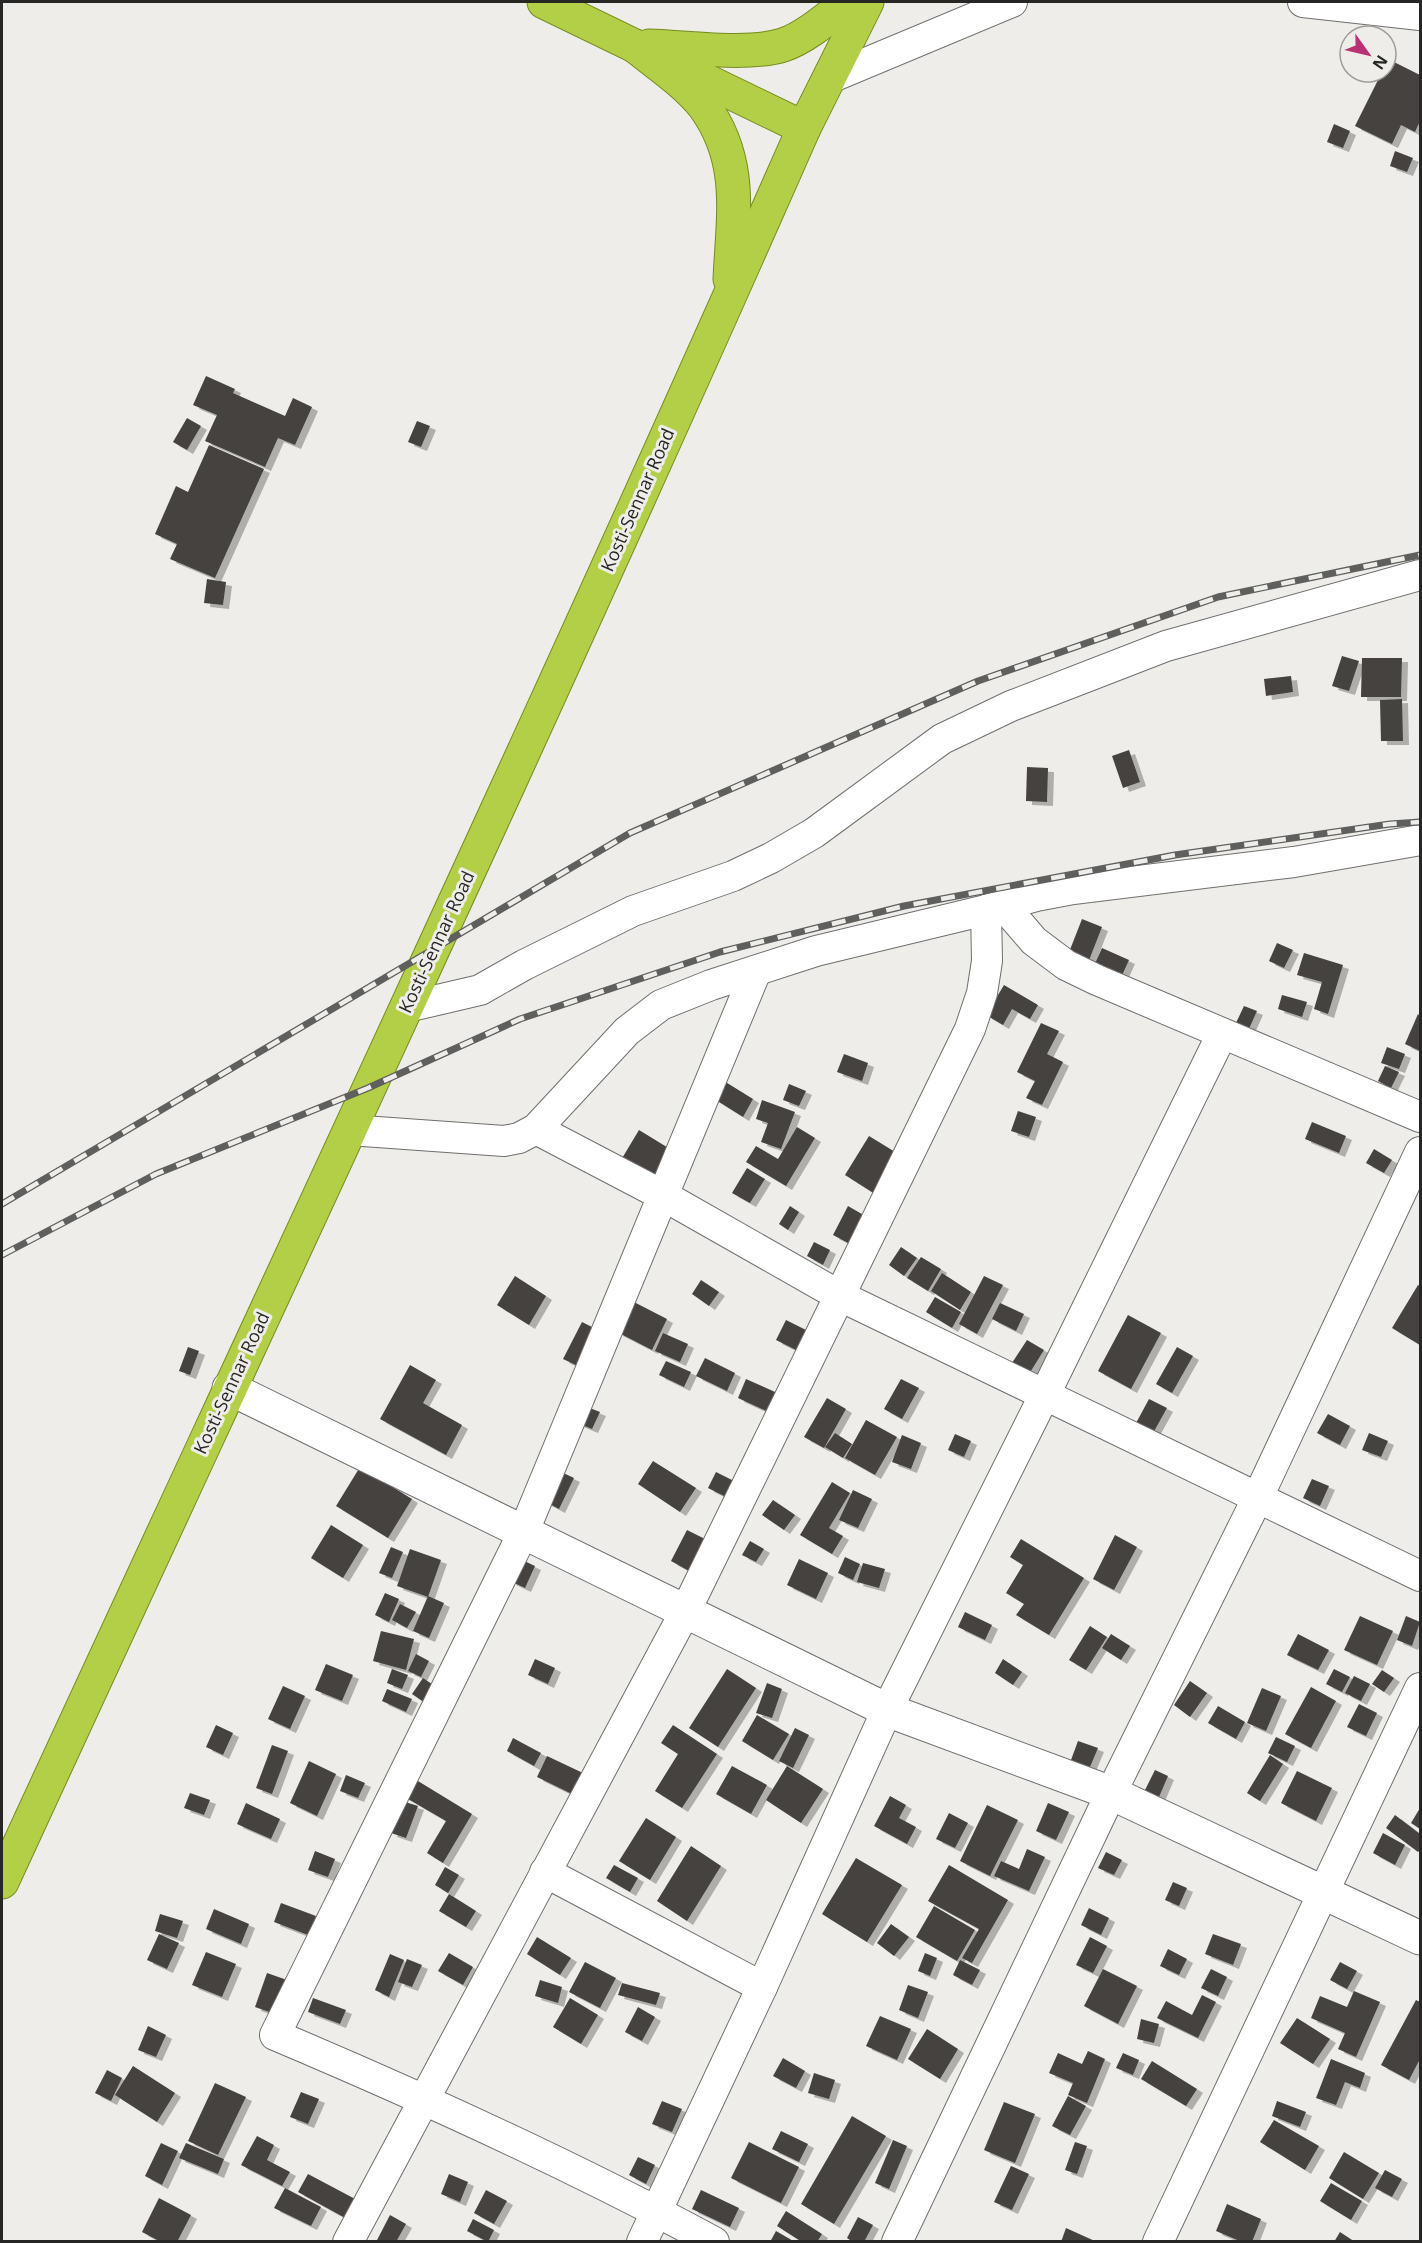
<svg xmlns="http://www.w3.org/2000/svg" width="1422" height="2243" viewBox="0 0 1422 2243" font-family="'Open Sans',sans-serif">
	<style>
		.building { fill: #44423f; filter: url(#shadow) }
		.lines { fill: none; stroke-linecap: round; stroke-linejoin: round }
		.minor-casing { stroke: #706f6c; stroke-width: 32 }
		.tertiary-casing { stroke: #706f6c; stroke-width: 35 }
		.trunk-casing { stroke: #758c1d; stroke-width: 35 }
		.minor { stroke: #fff; stroke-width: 30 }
		.tertiary { stroke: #fff; stroke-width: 33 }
		.trunk { stroke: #b2cf47; stroke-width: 33 }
		.rail-casing { stroke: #5f5f5d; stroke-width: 7 }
		.rail { stroke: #eeede9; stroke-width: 4.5; stroke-dasharray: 14; stroke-linecap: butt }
		.labels { text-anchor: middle; stroke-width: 6; stroke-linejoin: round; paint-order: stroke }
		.street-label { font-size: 18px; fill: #262624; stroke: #eeede9 }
	</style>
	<defs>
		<filter id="shadow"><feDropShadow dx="6" dy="4" stdDeviation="0" flood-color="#0004"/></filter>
	</defs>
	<rect width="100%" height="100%" fill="#eeede9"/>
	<!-- building -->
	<g class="building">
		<polygon points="1388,59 1420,75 1420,121 1415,132 1401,125 1392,144 1355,126 1382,72 1386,72"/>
		<polygon points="1334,124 1350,131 1343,148 1327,142"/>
		<polygon points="1395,151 1413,158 1407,172 1390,166"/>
		<polygon points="206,376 235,389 233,393 285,416 293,398 312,407 295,445 278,438 265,467 205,441 217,415 193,405"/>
		<polygon points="187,418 201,426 187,450 173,442"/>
		<polygon points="417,421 430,426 421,447 408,442"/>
		<polygon points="209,445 264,469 215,578 170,559 177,544 155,534 176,486 188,492"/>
		<polygon points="207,579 226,582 223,605 204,603"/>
		<polygon points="1342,656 1359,661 1349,691 1332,686"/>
		<polygon points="1362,658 1402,658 1401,697 1361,697"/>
		<polygon points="1291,676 1293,692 1266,696 1264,679"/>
		<polygon points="1402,699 1403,741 1381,741 1380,700"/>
		<polygon points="1129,750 1140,782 1123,788 1112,756"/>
		<polygon points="1027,767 1048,768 1047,802 1026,801"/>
		<polygon points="1082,919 1102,927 1086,968 1066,960"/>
		<polygon points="1277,943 1293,950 1284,968 1269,961"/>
		<polygon points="1102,948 1129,960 1119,982 1092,970"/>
		<polygon points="1304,953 1343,965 1328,1014 1314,1009 1322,982 1297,975"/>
		<polygon points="1004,985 1038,1005 1030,1019 1012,1009 1003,1025 986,1015"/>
		<polygon points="1282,995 1307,1002 1302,1017 1278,1009"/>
		<polygon points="1244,1006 1257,1011 1248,1031 1235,1025"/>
		<polygon points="1418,1014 1420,1016 1420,1051 1405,1044"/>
		<polygon points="1041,1023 1059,1031 1047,1054 1063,1062 1042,1105 1026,1098 1035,1081 1017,1072"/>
		<polygon points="1387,1047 1405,1054 1399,1069 1381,1063"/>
		<polygon points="844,1054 868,1063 862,1081 837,1072"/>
		<polygon points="1385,1066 1399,1072 1391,1088 1378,1081"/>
		<polygon points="719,1078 753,1099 743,1117 708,1095"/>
		<polygon points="789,1084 806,1091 799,1106 783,1100"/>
		<polygon points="762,1100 795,1112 781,1149 761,1142 768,1123 756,1119"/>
		<polygon points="1018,1111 1036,1117 1029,1137 1011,1131"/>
		<polygon points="1312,1122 1346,1136 1339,1153 1305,1139"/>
		<polygon points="797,1127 815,1138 786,1186 746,1162 756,1146 778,1159"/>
		<polygon points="639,1130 670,1149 652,1179 621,1160"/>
		<polygon points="869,1136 900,1155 875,1194 845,1175"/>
		<polygon points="1374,1149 1392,1160 1384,1173 1366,1163"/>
		<polygon points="747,1168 765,1179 750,1203 732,1193"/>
		<polygon points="790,1206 799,1212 788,1230 779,1224"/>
		<polygon points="848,1206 867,1217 852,1245 833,1235"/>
		<polygon points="814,1242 830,1250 823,1265 807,1256"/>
		<polygon points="901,1247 917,1258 904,1276 889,1265"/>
		<polygon points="921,1257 941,1269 928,1291 907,1278"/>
		<polygon points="942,1273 971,1292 960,1310 931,1291"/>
		<polygon points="515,1276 546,1296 529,1325 497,1305"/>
		<polygon points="984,1276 1003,1285 977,1334 959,1324"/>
		<polygon points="701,1280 719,1292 709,1306 692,1294"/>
		<polygon points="1418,1285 1420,1286 1420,1345 1392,1328"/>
		<polygon points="935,1297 961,1312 952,1328 926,1312"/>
		<polygon points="632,1301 667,1319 652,1350 617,1332"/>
		<polygon points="1000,1303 1024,1314 1016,1331 992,1319"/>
		<polygon points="1128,1315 1161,1333 1131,1389 1098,1371"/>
		<polygon points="786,1320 816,1335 806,1355 776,1340"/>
		<polygon points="582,1322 598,1330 580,1367 563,1359"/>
		<polygon points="663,1333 688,1344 680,1362 655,1351"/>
		<polygon points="1027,1340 1044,1350 1029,1374 1012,1363"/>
		<polygon points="188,1347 199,1351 190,1375 179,1371"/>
		<polygon points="1177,1347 1193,1356 1172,1393 1156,1384"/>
		<polygon points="705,1358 735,1373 727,1391 696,1376"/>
		<polygon points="666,1361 691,1372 684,1387 659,1375"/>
		<polygon points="410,1365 436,1380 423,1403 462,1425 446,1455 380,1419"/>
		<polygon points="746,1379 784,1396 775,1415 738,1398"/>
		<polygon points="901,1379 919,1388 902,1419 884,1409"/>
		<polygon points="827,1398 846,1409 824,1448 804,1437"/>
		<polygon points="1149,1399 1167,1408 1152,1435 1135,1425"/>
		<polygon points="582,1405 600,1412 592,1429 575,1422"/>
		<polygon points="1328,1414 1350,1426 1340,1445 1317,1433"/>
		<polygon points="866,1420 897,1437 875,1475 845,1458"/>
		<polygon points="835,1433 852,1444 843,1458 825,1447"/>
		<polygon points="1369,1433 1388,1441 1381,1457 1362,1450"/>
		<polygon points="955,1434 971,1441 964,1457 948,1450"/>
		<polygon points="902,1435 921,1443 911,1469 892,1462"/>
		<polygon points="653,1461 696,1488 680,1512 638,1484"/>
		<polygon points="360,1467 412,1499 388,1538 336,1506"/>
		<polygon points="559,1471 574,1478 559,1509 544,1501"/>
		<polygon points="716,1472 740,1484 732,1500 708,1488"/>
		<polygon points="1312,1479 1329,1486 1320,1506 1303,1498"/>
		<polygon points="832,1482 850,1493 829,1528 843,1536 832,1554 800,1535"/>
		<polygon points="853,1490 872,1499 858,1528 839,1520"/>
		<polygon points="773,1500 795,1515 784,1530 762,1515"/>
		<polygon points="331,1525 363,1545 343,1578 311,1558"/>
		<polygon points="687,1530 707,1540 691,1572 671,1561"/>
		<polygon points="1115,1535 1137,1547 1114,1590 1093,1579"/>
		<polygon points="1021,1539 1084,1578 1049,1635 1016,1615 1024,1604 1006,1593 1023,1565 1010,1557"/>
		<polygon points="750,1541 764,1549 756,1562 742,1555"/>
		<polygon points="391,1547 403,1552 392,1578 379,1573"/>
		<polygon points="410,1549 441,1560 428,1597 397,1586"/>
		<polygon points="845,1557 860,1564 853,1580 838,1573"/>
		<polygon points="520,1559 535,1566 525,1588 510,1581"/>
		<polygon points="799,1559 828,1573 816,1599 787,1585"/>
		<polygon points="863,1563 885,1569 879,1588 857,1582"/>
		<polygon points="385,1593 399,1599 389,1622 375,1615"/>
		<polygon points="428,1596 444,1603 429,1638 413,1631"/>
		<polygon points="400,1604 416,1612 407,1628 392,1620"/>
		<polygon points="965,1612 992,1625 985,1640 958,1627"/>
		<polygon points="1360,1616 1393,1631 1377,1665 1344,1650"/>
		<polygon points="1406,1616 1420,1622 1412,1646 1397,1640"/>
		<polygon points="1090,1626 1107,1637 1086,1670 1069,1660"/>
		<polygon points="381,1631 414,1639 406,1670 373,1661"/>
		<polygon points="1111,1634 1130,1646 1121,1660 1102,1648"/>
		<polygon points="1298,1634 1329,1650 1318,1670 1287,1655"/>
		<polygon points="416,1654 429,1661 421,1677 408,1671"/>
		<polygon points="535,1659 555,1668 548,1684 528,1675"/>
		<polygon points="1003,1659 1022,1672 1013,1685 995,1673"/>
		<polygon points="326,1664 353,1675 342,1701 315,1690"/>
		<polygon points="392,1669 408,1675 402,1689 387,1683"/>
		<polygon points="727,1669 756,1688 718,1747 689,1728"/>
		<polygon points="1334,1669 1350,1677 1342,1692 1326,1684"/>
		<polygon points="1382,1670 1394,1678 1384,1692 1372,1684"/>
		<polygon points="1354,1676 1370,1684 1361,1701 1345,1693"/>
		<polygon points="423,1678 439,1689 428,1705 412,1694"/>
		<polygon points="1190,1681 1207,1693 1190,1717 1174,1705"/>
		<polygon points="767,1683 782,1689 772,1718 756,1713"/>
		<polygon points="283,1686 305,1696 290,1729 268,1719"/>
		<polygon points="1311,1687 1336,1701 1311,1748 1285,1734"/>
		<polygon points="1262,1688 1281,1696 1266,1731 1247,1723"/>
		<polygon points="387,1689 412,1699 406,1712 382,1701"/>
		<polygon points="1359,1704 1377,1713 1366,1736 1347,1727"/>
		<polygon points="1218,1706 1245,1722 1236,1739 1208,1723"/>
		<polygon points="757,1715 789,1734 773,1760 742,1741"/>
		<polygon points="216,1725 233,1733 223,1755 206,1747"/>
		<polygon points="673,1725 717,1754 682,1808 655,1791 678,1754 661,1743"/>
		<polygon points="795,1728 809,1735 793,1768 779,1761"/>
		<polygon points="1276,1737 1295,1746 1287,1762 1268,1753"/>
		<polygon points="513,1738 541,1753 534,1766 507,1751"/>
		<polygon points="1078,1741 1098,1748 1090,1767 1071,1760"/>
		<polygon points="272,1745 288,1751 272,1794 256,1788"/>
		<polygon points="1270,1755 1283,1764 1260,1801 1247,1793"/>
		<polygon points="547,1756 585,1774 574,1795 537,1777"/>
		<polygon points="309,1761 336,1774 317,1816 290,1803"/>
		<polygon points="732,1766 767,1785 751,1814 716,1794"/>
		<polygon points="787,1766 823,1789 801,1823 766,1800"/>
		<polygon points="1155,1770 1168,1776 1159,1797 1145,1790"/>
		<polygon points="1297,1771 1332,1788 1316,1821 1281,1803"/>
		<polygon points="346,1775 365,1783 358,1798 340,1791"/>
		<polygon points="413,1778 472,1814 443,1863 427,1853 446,1821 403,1796"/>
		<polygon points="190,1793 210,1800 204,1815 184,1808"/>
		<polygon points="890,1796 906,1805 899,1818 916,1827 907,1844 874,1826"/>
		<polygon points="402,1801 418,1806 406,1838 391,1833"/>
		<polygon points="246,1803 280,1819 271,1839 237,1824"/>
		<polygon points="1048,1803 1069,1812 1056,1840 1036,1831"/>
		<polygon points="987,1805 1018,1820 990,1876 960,1861"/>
		<polygon points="1420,1808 1420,1829 1411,1823"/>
		<polygon points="949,1813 968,1823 955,1848 936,1839"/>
		<polygon points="1395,1815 1420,1834 1420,1849 1418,1852 1386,1828"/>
		<polygon points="646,1818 676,1837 650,1880 619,1861"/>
		<polygon points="1383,1833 1405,1845 1395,1865 1373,1853"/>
		<polygon points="691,1846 721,1866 687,1921 657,1901"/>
		<polygon points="1027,1849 1045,1857 1029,1891 994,1876 1001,1861 1019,1869"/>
		<polygon points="315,1851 335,1859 328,1877 308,1870"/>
		<polygon points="1106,1852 1122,1860 1114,1875 1098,1868"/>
		<polygon points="856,1858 902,1885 867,1942 822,1914"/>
		<polygon points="614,1865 638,1878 630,1892 606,1878"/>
		<polygon points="949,1865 1008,1900 972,1963 962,1958 979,1929 928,1901"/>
		<polygon points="445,1867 459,1875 448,1893 435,1885"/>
		<polygon points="1173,1882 1187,1888 1179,1906 1165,1900"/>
		<polygon points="449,1894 476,1911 466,1927 439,1911"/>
		<polygon points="281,1903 316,1916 308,1935 274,1922"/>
		<polygon points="934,1906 975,1930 957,1961 916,1937"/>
		<polygon points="1089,1908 1109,1918 1101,1935 1081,1925"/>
		<polygon points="214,1909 249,1924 241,1944 206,1929"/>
		<polygon points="160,1914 183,1921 177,1938 155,1931"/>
		<polygon points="891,1924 909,1937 894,1956 877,1943"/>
		<polygon points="159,1934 179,1943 167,1969 147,1960"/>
		<polygon points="1213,1934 1241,1944 1233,1965 1205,1954"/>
		<polygon points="537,1937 571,1958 560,1975 527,1954"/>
		<polygon points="1090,1937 1107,1946 1093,1973 1076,1965"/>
		<polygon points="1168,1949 1187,1959 1179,1975 1160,1966"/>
		<polygon points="206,1952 236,1964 222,1997 192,1985"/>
		<polygon points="449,1953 473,1967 463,1985 438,1971"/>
		<polygon points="925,1953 937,1958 930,1976 918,1971"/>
		<polygon points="390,1954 404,1960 389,1997 375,1990"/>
		<polygon points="407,1959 422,1965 412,1987 398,1982"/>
		<polygon points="960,1960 980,1970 972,1985 953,1975"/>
		<polygon points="585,1962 616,1978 600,2008 569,1992"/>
		<polygon points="1340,1962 1357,1971 1347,1989 1330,1980"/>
		<polygon points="1103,1969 1137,1986 1118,2024 1084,2006"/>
		<polygon points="1211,1969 1227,1977 1218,1996 1201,1988"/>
		<polygon points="267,1973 287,1980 275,2014 255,2007"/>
		<polygon points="540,1980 562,1987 558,2003 535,1996"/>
		<polygon points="622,1983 660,1993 656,2005 618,1995"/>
		<polygon points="908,1985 928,1992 918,2018 899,2010"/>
		<polygon points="1354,1991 1380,2002 1356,2057 1338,2049 1345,2033 1311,2018 1320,1996 1347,2007"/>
		<polygon points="1202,1995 1216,2002 1198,2038 1157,2018 1166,2001 1192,2015"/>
		<polygon points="313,1998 346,2010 340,2024 308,2012"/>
		<polygon points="570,1998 598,2015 581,2044 553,2027"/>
		<polygon points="1416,2000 1420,2002 1420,2059 1409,2080 1381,2065"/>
		<polygon points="638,2007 655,2017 642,2041 625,2032"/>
		<polygon points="880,2016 911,2029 897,2060 866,2046"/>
		<polygon points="1297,2018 1330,2039 1313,2064 1280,2043"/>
		<polygon points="1141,2019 1159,2024 1154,2043 1137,2039"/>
		<polygon points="148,2026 166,2035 156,2057 138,2050"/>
		<polygon points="927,2029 958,2049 940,2079 908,2059"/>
		<polygon points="1088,2051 1105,2059 1087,2103 1068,2095 1073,2083 1049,2073 1058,2053 1082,2064"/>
		<polygon points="1123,2053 1139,2060 1133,2075 1116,2068"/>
		<polygon points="783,2058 805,2071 796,2088 773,2076"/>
		<polygon points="1331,2059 1365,2073 1360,2088 1345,2082 1336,2105 1316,2098"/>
		<polygon points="1152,2061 1197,2089 1186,2106 1141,2079"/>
		<polygon points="133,2066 175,2093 157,2122 115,2095"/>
		<polygon points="107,2070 122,2078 111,2101 95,2093"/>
		<polygon points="814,2073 835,2080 829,2099 808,2093"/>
		<polygon points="215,2083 246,2097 218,2155 188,2141"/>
		<polygon points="301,2092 319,2099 308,2124 290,2117"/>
		<polygon points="1068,2096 1086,2106 1070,2135 1052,2126"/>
		<polygon points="662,2101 682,2109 672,2132 652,2124"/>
		<polygon points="1277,2101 1306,2112 1300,2127 1272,2116"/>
		<polygon points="1004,2102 1035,2114 1015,2163 984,2150"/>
		<polygon points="852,2116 886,2136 834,2224 801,2204"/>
		<polygon points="1274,2120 1319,2146 1305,2170 1260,2142"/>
		<polygon points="781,2131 808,2144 799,2162 772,2149"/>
		<polygon points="257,2136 274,2145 267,2160 290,2172 282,2186 241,2165"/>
		<polygon points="893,2140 907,2146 889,2189 875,2183"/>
		<polygon points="749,2142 799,2167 781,2203 731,2178"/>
		<polygon points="1075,2142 1087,2146 1077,2174 1065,2170"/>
		<polygon points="161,2143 178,2151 162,2185 145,2176"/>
		<polygon points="186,2143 224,2159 218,2174 179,2158"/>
		<polygon points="1344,2152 1379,2173 1363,2199 1329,2178"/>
		<polygon points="638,2157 655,2165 646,2184 629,2175"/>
		<polygon points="1011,2166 1029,2174 1012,2210 994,2202"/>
		<polygon points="1385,2170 1402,2179 1392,2197 1375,2188"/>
		<polygon points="308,2174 357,2200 347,2219 298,2192"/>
		<polygon points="449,2174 468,2182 460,2202 441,2194"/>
		<polygon points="1331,2183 1362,2201 1351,2220 1320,2201"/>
		<polygon points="285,2188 321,2207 311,2226 274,2208"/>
		<polygon points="486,2190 507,2201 494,2224 474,2213"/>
		<polygon points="701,2190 739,2208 730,2227 692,2209"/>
		<polygon points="159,2198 191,2215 177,2242 161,2242 142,2232"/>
		<polygon points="1227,2204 1261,2219 1252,2242 1242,2242 1216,2231"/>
		<polygon points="786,2211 822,2234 817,2242 802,2242 777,2226"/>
		<polygon points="390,2215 406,2224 396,2242 376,2242"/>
		<polygon points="858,2217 873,2225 864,2242 853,2242 847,2238"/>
		<polygon points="473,2219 494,2230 488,2242 467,2231"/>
		<polygon points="1066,2228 1097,2242 1061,2242"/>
		<polygon points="776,2231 795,2242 770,2242"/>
		<polygon points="1340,2232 1355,2242 1334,2242"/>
	</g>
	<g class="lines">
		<!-- minor casing -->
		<g class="minor-casing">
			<g id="minor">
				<polyline points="1303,2 1420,15"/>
				<polyline points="830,78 1012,2"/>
				<polyline points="1003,905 1034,941 1066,965 1097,980 1420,1117"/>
				<polyline points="407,1007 480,990 524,965 633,911 733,876 771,858 814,833 942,739 1011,706 1166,646 1420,575"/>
				<polyline points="536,1129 664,1196 840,1296 1420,1576"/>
				<polyline points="349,1130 504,1141 519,1138 536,1129 627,1031 661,1005 711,985 816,951 986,910 1036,896 1073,889 1294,862 1420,840"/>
				<polyline points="545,1872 762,1987"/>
				<polyline points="348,2242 685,1612 970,1029 982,993 987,961 986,910"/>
				<polyline points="642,2242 762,1987 887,1710 1045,1394 1222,1034"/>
				<path d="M714,2242C571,2165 424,2098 275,2035L524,1531L756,971"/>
				<polyline points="897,2242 1111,1793 1258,1497 1420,1152"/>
				<polyline points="1158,2242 1420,1688"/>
			</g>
		</g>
		<!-- tertiary casing -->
		<g class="tertiary-casing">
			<polyline id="tertiary" points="229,1388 887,1710 1111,1793 1420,1938"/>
		</g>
		<!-- trunk casing -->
		<g class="trunk-casing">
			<g id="trunk">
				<polyline points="544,2 804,128"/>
				<path d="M635,46C657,64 686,83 704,106C744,161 733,215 730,279"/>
				<path d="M649,46C686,47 749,56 783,45C805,38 830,16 848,2"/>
				<path d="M2,1882C271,1298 545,716 804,128L867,2"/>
			</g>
		</g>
		<!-- minor -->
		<use href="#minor" class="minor"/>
		<!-- tertiary -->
		<use href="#tertiary" class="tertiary"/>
		<!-- trunk -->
		<use href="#trunk" class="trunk"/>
		<!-- rail casing -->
		<g class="rail-casing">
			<g id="rail">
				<polyline points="2,1204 630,833 978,681 1218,597 1420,555"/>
				<polyline points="2,1255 156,1174 368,1088 520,1019 720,952 904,906 1175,855 1390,824 1420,822"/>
			</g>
		</g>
		<!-- rail -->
		<use href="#rail" class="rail"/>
	</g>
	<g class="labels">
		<!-- street labels -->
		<g class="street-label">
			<text transform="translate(638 500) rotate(-66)" y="6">Kosti-Sennar Road</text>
			<text transform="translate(437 942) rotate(-65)" y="6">Kosti-Sennar Road</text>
			<text transform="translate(232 1383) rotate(-65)" y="6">Kosti-Sennar Road</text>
		</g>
	</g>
	<!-- border -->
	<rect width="1422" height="2243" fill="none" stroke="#262624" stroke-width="6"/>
	<!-- north arrow -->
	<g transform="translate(1368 54) rotate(124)"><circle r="28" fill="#eeede9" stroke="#9e9d9a" stroke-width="1.5"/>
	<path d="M0-4.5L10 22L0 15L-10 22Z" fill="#b93273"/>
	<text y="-9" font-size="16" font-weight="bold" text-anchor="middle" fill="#262624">N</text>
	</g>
</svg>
